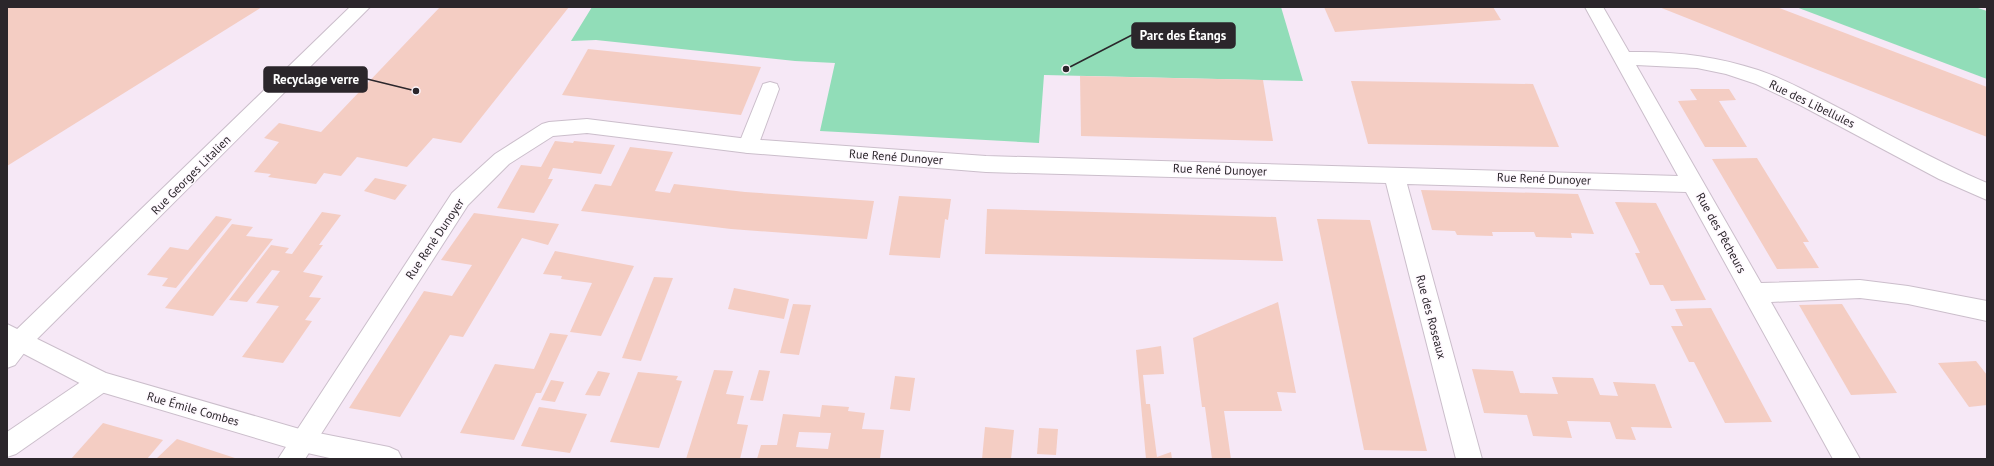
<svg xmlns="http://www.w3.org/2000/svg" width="1994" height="466" viewBox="0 0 1994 466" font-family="'PT Sans',sans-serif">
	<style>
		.green { fill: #91ddb8 }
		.building { fill: #f4cdc3; fill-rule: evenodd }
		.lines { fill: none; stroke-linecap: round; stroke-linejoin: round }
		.lane-casing { stroke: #cbbecb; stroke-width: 2 }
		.street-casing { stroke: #cbbecb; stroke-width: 2 }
		.secondary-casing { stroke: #cbbecb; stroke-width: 2 }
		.lane { fill: #fff; fill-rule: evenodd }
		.street { fill: #fff; fill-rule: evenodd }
		.secondary { fill: #fff; fill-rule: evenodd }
		.labels { text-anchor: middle; stroke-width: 3; stroke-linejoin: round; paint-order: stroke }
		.street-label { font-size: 12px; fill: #2b262b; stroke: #fef8fe }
		.leader { fill: none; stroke: #2b262b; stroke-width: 1.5 }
		.callout-dot { fill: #2b262b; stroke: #fef8fe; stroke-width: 1.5 }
		.callout { fill: #2b262b; stroke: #2b262b; stroke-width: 1.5 }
		.callout-label { font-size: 13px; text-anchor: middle; font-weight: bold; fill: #fff }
	</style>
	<rect width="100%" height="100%" fill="#f6e8f6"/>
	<!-- green -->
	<g class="green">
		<polygon points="592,7 1281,7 1303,81 1044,75 1039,143 820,131 835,63 795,61 596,40 571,41"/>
		<polygon points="1796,7 1975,7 1987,11 1987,79"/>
	</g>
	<!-- building -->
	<g class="building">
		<polygon points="7,7 262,7 7,166"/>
		<polygon points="440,7 569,7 461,143 433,138 407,167 357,157 341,176 324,173 316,184 268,177 271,174 254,172 279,142 264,138 279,123 321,132"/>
		<polygon points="1324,7 1493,7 1501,20 1335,32"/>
		<polygon points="1659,7 1777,7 1987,87 1987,137"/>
		<polygon points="588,49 761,67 741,115 562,95"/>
		<polygon points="1080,76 1263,80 1273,141 1081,136"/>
		<polygon points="1351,81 1533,84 1559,147 1368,144"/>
		<polygon points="1690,89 1729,89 1736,100 1719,101 1747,147 1705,147 1678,101 1697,100"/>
		<polygon points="555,141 573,143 574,141 615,145 601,174 553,168 548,179 553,179 534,213 497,208 521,165 541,167"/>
		<polygon points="630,147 673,152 655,191 670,193 674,184 745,192 874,201 867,239 731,229 581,211 595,184 611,186"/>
		<polygon points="1757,158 1809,242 1803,242 1819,268 1777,269 1712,159"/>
		<polygon points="375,178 407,185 395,200 364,191"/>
		<polygon points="1421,190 1578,194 1594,234 1571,233 1572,238 1536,237 1534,232 1492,232 1493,236 1457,235 1455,231 1432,230"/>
		<polygon points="899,196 951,199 948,220 945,219 940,258 889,255"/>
		<polygon points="1615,202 1656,203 1706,300 1671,301 1663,285 1650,285 1635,253 1640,253"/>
		<polygon points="987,209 1276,217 1283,261 985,254"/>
		<polygon points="322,212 341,215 319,245 323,245 303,272 323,276 309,297 321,298 305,320 312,321 283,363 242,357 279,306 256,303 280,271 272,270 247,302 229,300 271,245 289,248 285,253 292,254"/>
		<polygon points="474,213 559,224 548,245 522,238 463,337 450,335 400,417 349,408 424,291 452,296 472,265 441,260"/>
		<polygon points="216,216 232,219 176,288 162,286 168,278 147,275 170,247 188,250"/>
		<polygon points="1317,219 1370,220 1427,451 1364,450"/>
		<polygon points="232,224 253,227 246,236 273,239 213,316 165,308"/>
		<polygon points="555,251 634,266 601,336 570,332 592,283 561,279 562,276 543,274"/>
		<polygon points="654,277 673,278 641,361 622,358"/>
		<polygon points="734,288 789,299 784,319 728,309"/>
		<polygon points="1278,302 1296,393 1277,392 1282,411 1224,411 1231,459 1212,459 1205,407 1202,407 1193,338"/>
		<polygon points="793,304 811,305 799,355 780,353"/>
		<polygon points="1842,304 1897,393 1851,395 1799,305"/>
		<polygon points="1711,308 1772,422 1725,423 1694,362 1689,362 1671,326 1683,326 1675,309"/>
		<polygon points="550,333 568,335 541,393 536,393 514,440 460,433 495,364 534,369"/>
		<polygon points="1161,346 1164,374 1143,375 1146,404 1150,404 1157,457 1171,452 1172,459 1146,459 1136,350"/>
		<polygon points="1976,361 1987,375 1987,405 1969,407 1938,363"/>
		<polygon points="1472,369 1513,371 1520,393 1558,394 1552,377 1593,378 1600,395 1618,396 1613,382 1655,384 1672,428 1631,427 1636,440 1616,439 1610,422 1567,421 1572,438 1533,436 1527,415 1484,413"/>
		<polygon points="714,370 733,371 726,394 744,396 737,424 748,425 740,459 686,459"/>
		<polygon points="759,370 770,371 763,401 750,400"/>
		<polygon points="598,371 610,373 600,396 585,395"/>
		<polygon points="638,372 678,376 676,380 682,381 659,448 610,442"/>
		<polygon points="895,376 915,378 910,411 890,409"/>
		<polygon points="551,380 564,382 555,402 541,400"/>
		<path d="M822,405L849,407L848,411L865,413L862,429L884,430L880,459H757L761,445H777L783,414L820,417ZM799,432L831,433L828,449L796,447Z"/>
		<polygon points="539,407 587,414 570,453 521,446"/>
		<polygon points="103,423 163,440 147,459 71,459"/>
		<polygon points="985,427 1014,430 1011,459 982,459"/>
		<polygon points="1039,428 1058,429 1056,455 1037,454"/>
		<polygon points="177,439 238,459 156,459"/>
	</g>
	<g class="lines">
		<!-- lane casing -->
		<g class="lane-casing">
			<polygon id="lane" points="770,82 777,84 779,89 758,146 755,151 748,153 741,151 738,146 761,89 763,84"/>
		</g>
		<!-- street casing -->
		<g class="street-casing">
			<g id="street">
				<polygon points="350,7 370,7 28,348 15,365 7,368 7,340 12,334"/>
				<path d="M1585,7H1603L1629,52C1673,51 1716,56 1758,70C1785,79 1810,93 1835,106C1885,132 1935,161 1987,183V200L1939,179L1800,105L1756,84L1726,74L1697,68L1636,65L1761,283L1860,280L1908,286L1987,301V321L1908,304L1860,298L1771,302L1860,459H1833L1686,192L1407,184L1482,459H1456L1386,183L986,172L748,153L587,133L553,136L509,164L468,205L305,459H278L452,193L495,154L542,124L549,122L587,119L748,139L986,156L1678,176Z"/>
				<polygon points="100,371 109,375 112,382 109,389 16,454 7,457 7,432 91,375"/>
			</g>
		</g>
		<!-- secondary casing -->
		<g class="secondary-casing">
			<polygon id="secondary" points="7,324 106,373 303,430 389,447 398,451 402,459 334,459 303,452 91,389 7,345"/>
		</g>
		<!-- lane -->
		<use href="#lane" class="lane"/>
		<!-- street -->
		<use href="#street" class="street"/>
		<!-- secondary -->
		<use href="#secondary" class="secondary"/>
	</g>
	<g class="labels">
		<!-- street labels -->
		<g class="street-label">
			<text transform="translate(1812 104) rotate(26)" y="4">Rue des Libellules</text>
			<text transform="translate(896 157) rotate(4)" y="4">Rue René Dunoyer</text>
			<text transform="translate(1220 170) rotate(2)" y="4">Rue René Dunoyer</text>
			<text transform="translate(191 175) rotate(-45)" y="4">Rue Georges Litalien</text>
			<text transform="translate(1544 179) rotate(2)" y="4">Rue René Dunoyer</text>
			<text transform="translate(1721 233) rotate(61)" y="4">Rue des Pêcheurs</text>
			<text transform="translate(435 239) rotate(-56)" y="4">Rue René Dunoyer</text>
			<text transform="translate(1431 317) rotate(75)" y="4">Rue des Roseaux</text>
			<text transform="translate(193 409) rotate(16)" y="4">Rue Émile Combes</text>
		</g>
	</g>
	<!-- callouts -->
	<path class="leader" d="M1066 69L1132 35M416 91L367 79"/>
	<g class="callout-dot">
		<circle cx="1066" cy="69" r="4"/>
		<circle cx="416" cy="91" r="4"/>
	</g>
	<g class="callout">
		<rect x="1132" y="23" width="103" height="25" rx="4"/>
		<rect x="264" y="67" width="103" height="25" rx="4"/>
	</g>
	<g class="callout-label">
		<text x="1183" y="40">Parc des Étangs</text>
		<text x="316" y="84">Recyclage verre</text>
	</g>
	<!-- border -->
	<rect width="1994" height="466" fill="none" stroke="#2b262b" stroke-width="16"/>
</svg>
